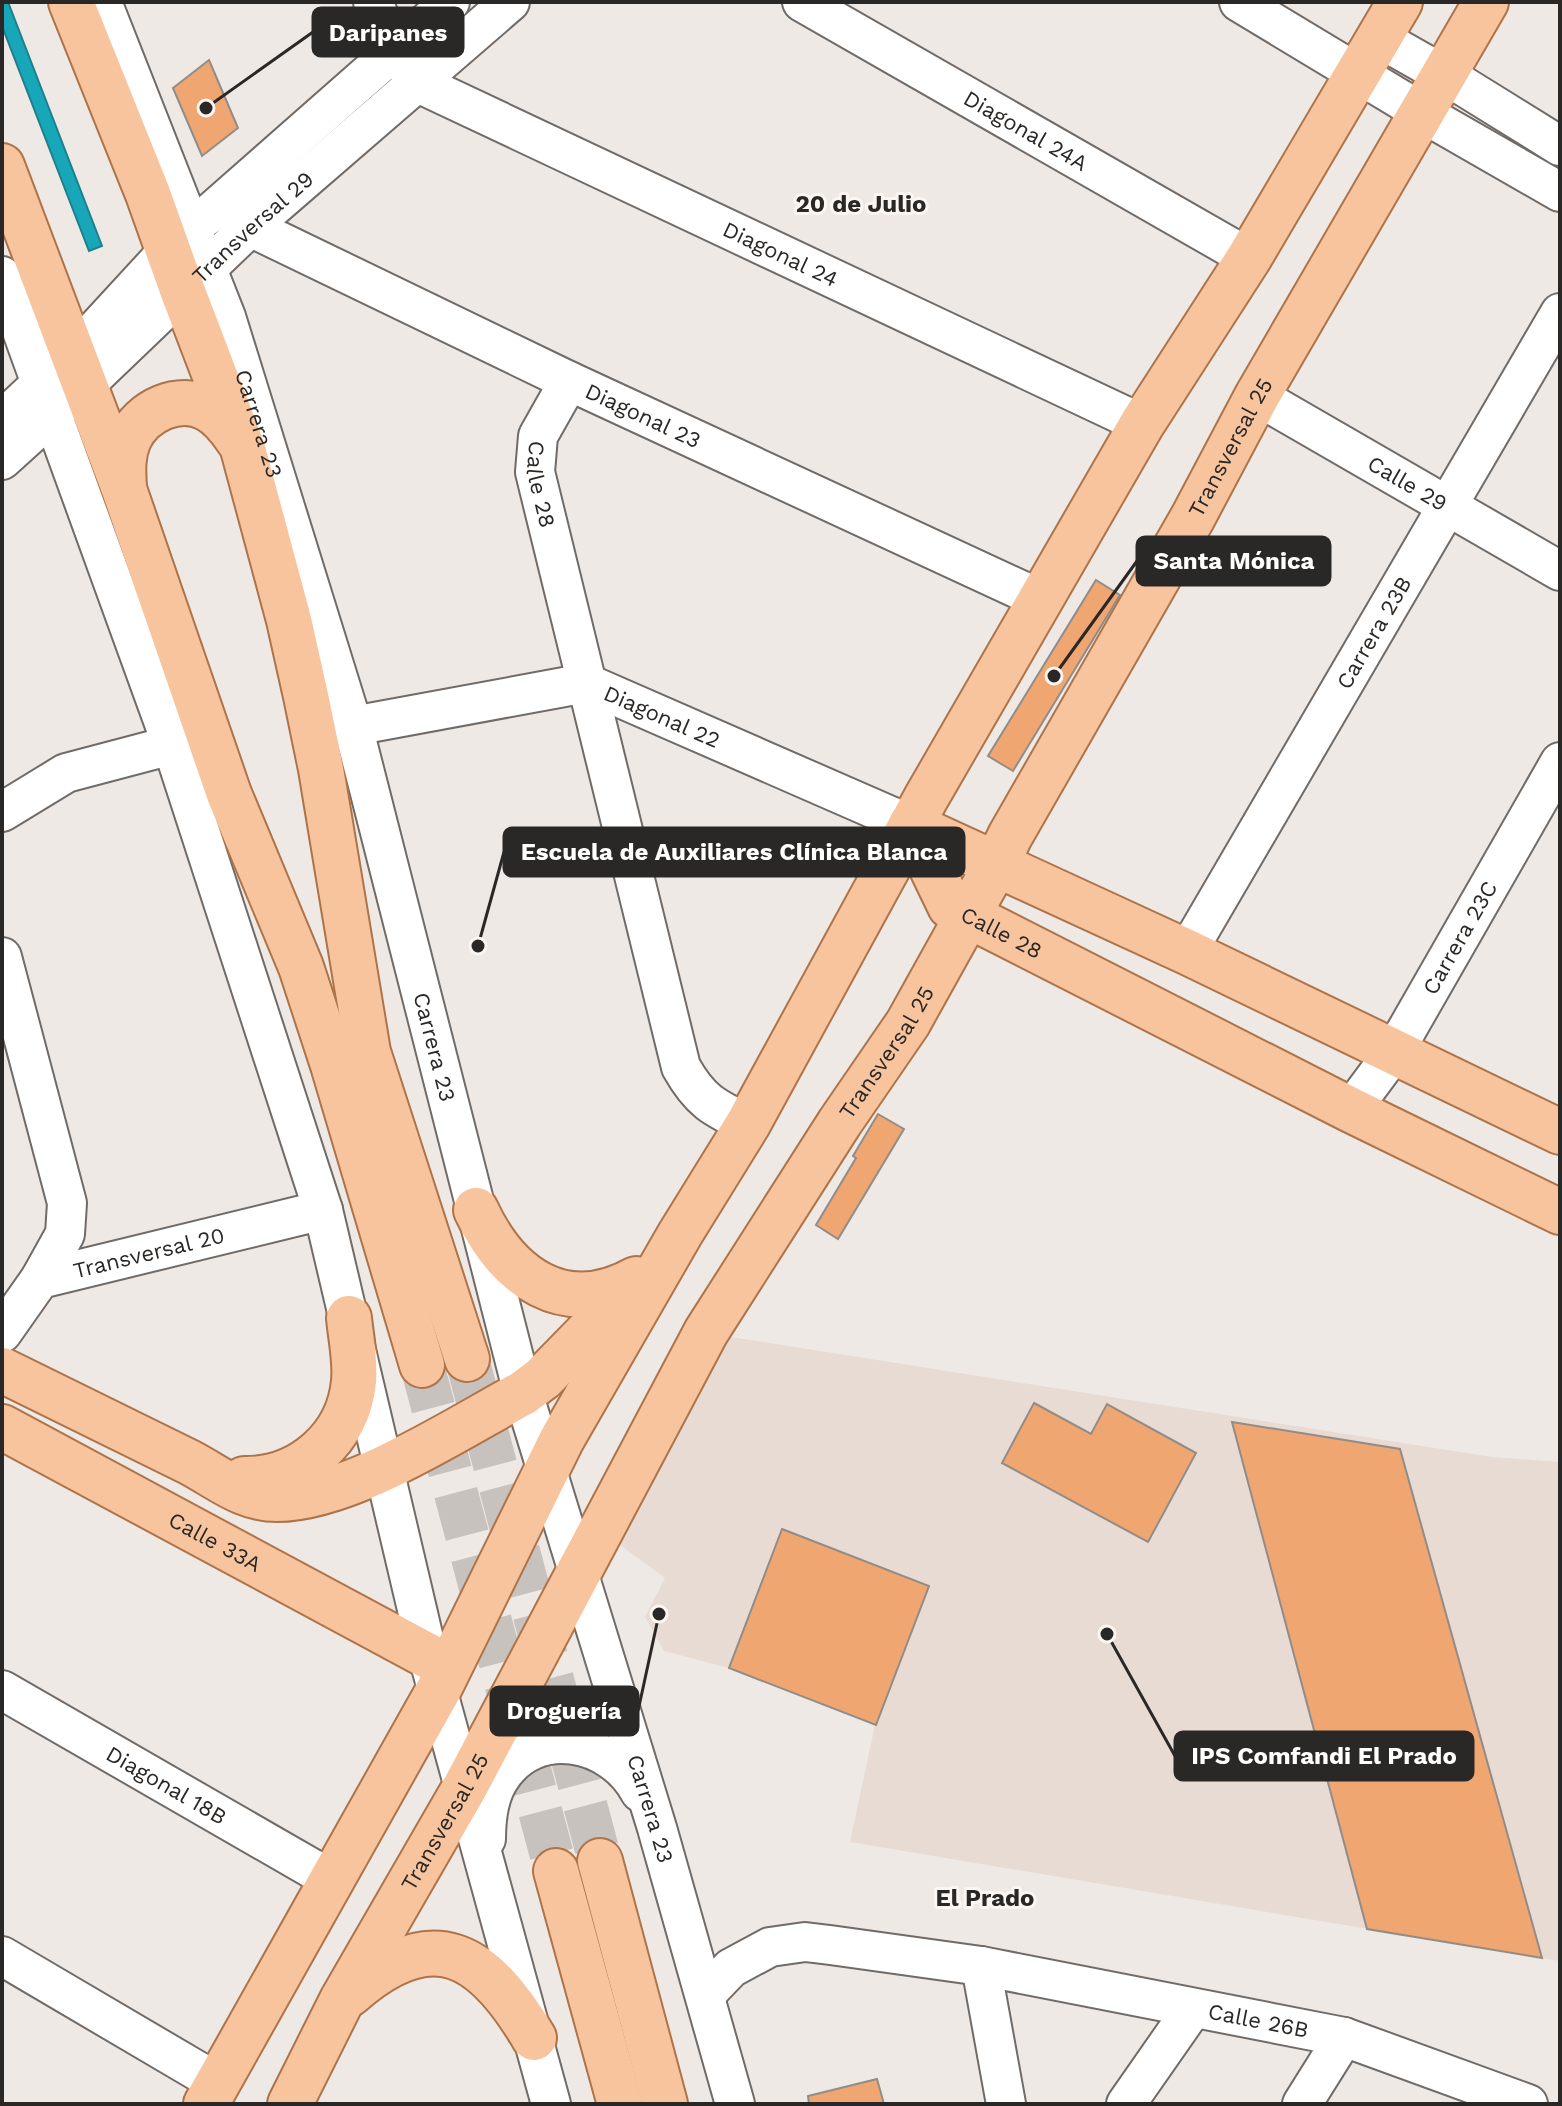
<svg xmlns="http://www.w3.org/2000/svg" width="1562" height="2106" viewBox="0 0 1562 2106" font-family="'Work Sans',sans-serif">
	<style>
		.built { fill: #e8dbd3 }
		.water { fill: #17a7b8; stroke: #1d818c; stroke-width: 2 }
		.building { fill: #efa671; stroke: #928c88; stroke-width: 2 }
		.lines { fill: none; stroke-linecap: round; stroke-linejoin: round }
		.major-tunnel { stroke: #c8c2bf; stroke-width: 44; stroke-dasharray: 44 22; stroke-linecap: butt }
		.minor-casing { stroke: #716b68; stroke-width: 42 }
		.major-casing { stroke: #ad744a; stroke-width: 48 }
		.minor { stroke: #fff; stroke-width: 38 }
		.major { stroke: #f8c49e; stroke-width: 44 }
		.labels { text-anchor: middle; stroke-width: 6; stroke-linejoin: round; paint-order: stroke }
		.street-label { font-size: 22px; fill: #2a2826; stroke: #fcf6f2 }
		.neighbourhood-label { font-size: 24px; font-weight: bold; fill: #2a2826; stroke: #fcf6f2 }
		.leader { fill: none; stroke: #2a2826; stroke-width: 3 }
		.callout-dot { fill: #2a2826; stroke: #fcf6f2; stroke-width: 3 }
		.callout { fill: #2a2826; stroke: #2a2826; stroke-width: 3 }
		.callout-label { font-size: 24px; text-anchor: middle; font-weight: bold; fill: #fff }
	</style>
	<rect width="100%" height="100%" fill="#efe9e5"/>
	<!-- built -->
	<polygon class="built" points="725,1336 1492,1457 1560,1462 1560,1961 850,1842 875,1725 729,1668 664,1651 645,1617 665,1578 616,1542"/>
	<!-- water -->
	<polygon class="water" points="2,2 8,2 102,246 89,251 2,26"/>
	<!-- building -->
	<g class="building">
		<polygon points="209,60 238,128 202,156 173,88"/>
		<polygon points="1096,580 1120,595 1013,771 988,756"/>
		<polygon points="878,1114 904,1129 838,1239 816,1225 856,1158 853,1156"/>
		<polygon points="1034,1403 1091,1434 1107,1404 1196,1453 1148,1542 1002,1463"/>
		<polygon points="1232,1422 1400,1449 1542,1958 1367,1929"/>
		<polygon points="782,1529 929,1586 876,1725 729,1668"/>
		<polygon points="877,2079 884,2104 809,2104 808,2096"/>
	</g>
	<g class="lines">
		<!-- major-tunnel -->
		<g class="major-tunnel">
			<polyline points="467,1359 600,1861"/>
			<polyline points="422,1365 556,1871"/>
		</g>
		<!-- minor casing -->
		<g class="minor-casing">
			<g id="minor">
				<path id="s1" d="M102,2L226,317L353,726L523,1393L657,1828L735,2104"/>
				<path id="s2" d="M373,2L394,50L418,83L1142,424"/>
				<path id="s3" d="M802,2L1249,258"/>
				<polyline points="1239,2 1438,122 1560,192"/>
				<polyline points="1379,38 1460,84 1560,146"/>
				<path id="s4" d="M250,227L569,381L1040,599"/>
				<polyline points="2,276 172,745 323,1210 428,1656 551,2104"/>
				<path id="s5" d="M569,381L538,436L535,472L681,1067C700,1101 714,1108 748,1124"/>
				<path id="s6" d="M1257,396L1560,571"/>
				<polyline points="2,420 73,354 189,228 208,215 450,2"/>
				<path id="s7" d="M2,460L85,385L250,227L510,2"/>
				<path id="s8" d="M353,726L586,683L911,825"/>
				<polyline points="2,812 66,773 172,745"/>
				<path id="s9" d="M1187,952L1560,313"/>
				<polyline points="2,957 67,1203 65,1234 40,1279"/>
				<path id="s10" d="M1351,1110L1394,1052L1560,762"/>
				<path id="s11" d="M2,1333L40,1279L323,1210"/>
				<path id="s12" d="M2,1690L332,1880"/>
				<path d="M486,1839C486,1819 488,1798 499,1780C534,1723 612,1739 640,1792"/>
				<polyline points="2,1956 218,2083"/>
				<polyline points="981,1966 1006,2104"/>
				<path id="s13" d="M706,1994L731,1968L770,1947L805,1942L830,1945L981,1966L1344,2037L1528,2104"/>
				<polyline points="1126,2104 1193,2008"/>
				<polyline points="1302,2104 1344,2037"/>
			</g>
		</g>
		<!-- major casing -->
		<g class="major-casing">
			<g id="major">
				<polyline points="71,2 148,194 183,292 243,449 289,620 306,696 321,769 368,1052 467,1359"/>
				<polyline points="2,166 124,489 229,794 301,967 333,1065 422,1365"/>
				<path d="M124,488C123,471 122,455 129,439C142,411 179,393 208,409C221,416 230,428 238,440"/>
				<path id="s14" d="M911,825L950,906L1351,1110L1560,1212"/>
				<polyline points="911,825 1187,952 1560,1132"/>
				<path d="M476,1210C507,1277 564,1319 636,1279"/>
				<path d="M2,1370C64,1400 126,1431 189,1462C218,1477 242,1499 277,1499C350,1499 458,1428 523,1393L543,1378L630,1289"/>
				<path id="s15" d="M2,1427L428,1656"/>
				<path d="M244,1479C301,1480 349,1438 354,1381C356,1360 351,1339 349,1318"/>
				<polyline points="600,1861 665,2104"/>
				<polyline points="556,1871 620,2104"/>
				<path d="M350,1994C433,1921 484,1953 534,2038"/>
				<polyline points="206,2104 438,1691 562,1439 680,1234 748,1124 926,798 1142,424 1249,258 1400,2"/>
				<path id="s16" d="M290,2104L342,2000L465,1787L706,1332L840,1122L908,1023L997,863L1010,836L1193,517L1257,396L1486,2"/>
			</g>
		</g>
		<!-- minor -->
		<use href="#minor" class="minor"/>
		<!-- major -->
		<use href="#major" class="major"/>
	</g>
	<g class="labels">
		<!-- street labels -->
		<g class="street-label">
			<text dy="8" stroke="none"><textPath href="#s3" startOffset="258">Diagonal 24A</textPath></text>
			<text dy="8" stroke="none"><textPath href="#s7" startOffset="342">Transversal 29</textPath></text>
			<text dy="8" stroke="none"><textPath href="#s2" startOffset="494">Diagonal 24</textPath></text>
			<text dy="8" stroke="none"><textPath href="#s4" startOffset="436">Diagonal 23</textPath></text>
			<text dy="8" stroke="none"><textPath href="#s1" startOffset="450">Carrera 23</textPath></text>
			<text dy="8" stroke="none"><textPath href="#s16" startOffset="1906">Transversal 25</textPath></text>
			<text dy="8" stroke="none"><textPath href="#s6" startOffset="174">Calle 29</textPath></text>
			<text dy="8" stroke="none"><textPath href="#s5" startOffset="112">Calle 28</textPath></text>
			<text dy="8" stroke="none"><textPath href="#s9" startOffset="370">Carrera 23B</textPath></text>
			<text dy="8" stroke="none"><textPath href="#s8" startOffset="320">Diagonal 22</textPath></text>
			<text dy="8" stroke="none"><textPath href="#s14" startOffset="148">Calle 28</textPath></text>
			<text dy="8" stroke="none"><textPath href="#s10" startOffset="204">Carrera 23C</textPath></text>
			<text dy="8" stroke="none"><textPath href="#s1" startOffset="1098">Carrera 23</textPath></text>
			<text dy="8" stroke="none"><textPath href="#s16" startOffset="1210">Transversal 25</textPath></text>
			<text dy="8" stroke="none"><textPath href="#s11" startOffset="178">Transversal 20</textPath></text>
			<text dy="8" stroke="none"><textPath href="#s15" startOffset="242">Calle 33A</textPath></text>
			<text dy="8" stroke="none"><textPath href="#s12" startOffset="190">Diagonal 18B</textPath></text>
			<text dy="8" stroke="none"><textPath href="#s1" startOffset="1890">Carrera 23</textPath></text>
			<text dy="8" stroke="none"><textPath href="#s16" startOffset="322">Transversal 25</textPath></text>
			<text dy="8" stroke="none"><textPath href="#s13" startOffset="576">Calle 26B</textPath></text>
		</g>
		<!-- neighbourhood labels -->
		<g class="neighbourhood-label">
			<text x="861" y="212">20 de Julio</text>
			<text x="985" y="1906">El Prado</text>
		</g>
	</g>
	<!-- callouts -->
	<path class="leader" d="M206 108L313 32M1054 676L1137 561M478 946L504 852M659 1614L638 1711M1107 1634L1175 1756"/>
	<g class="callout-dot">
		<circle cx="206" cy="108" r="8"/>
		<circle cx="1054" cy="676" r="8"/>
		<circle cx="478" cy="946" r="8"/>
		<circle cx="659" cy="1614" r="8"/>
		<circle cx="1107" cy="1634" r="8"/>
	</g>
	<g class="callout">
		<rect x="313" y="8" width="150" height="48" rx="8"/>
		<rect x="1137" y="537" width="193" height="48" rx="8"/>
		<rect x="504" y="828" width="460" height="48" rx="8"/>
		<rect x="491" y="1687" width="147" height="48" rx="8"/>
		<rect x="1175" y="1732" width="298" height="48" rx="8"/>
	</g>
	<g class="callout-label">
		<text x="388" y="41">Daripanes</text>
		<text x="1234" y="569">Santa Mónica</text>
		<text x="734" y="860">Escuela de Auxiliares Clínica Blanca</text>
		<text x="564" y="1719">Droguería</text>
		<text x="1324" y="1764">IPS Comfandi El Prado</text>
	</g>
	<!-- border -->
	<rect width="1562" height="2106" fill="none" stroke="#2a2826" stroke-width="8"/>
</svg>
